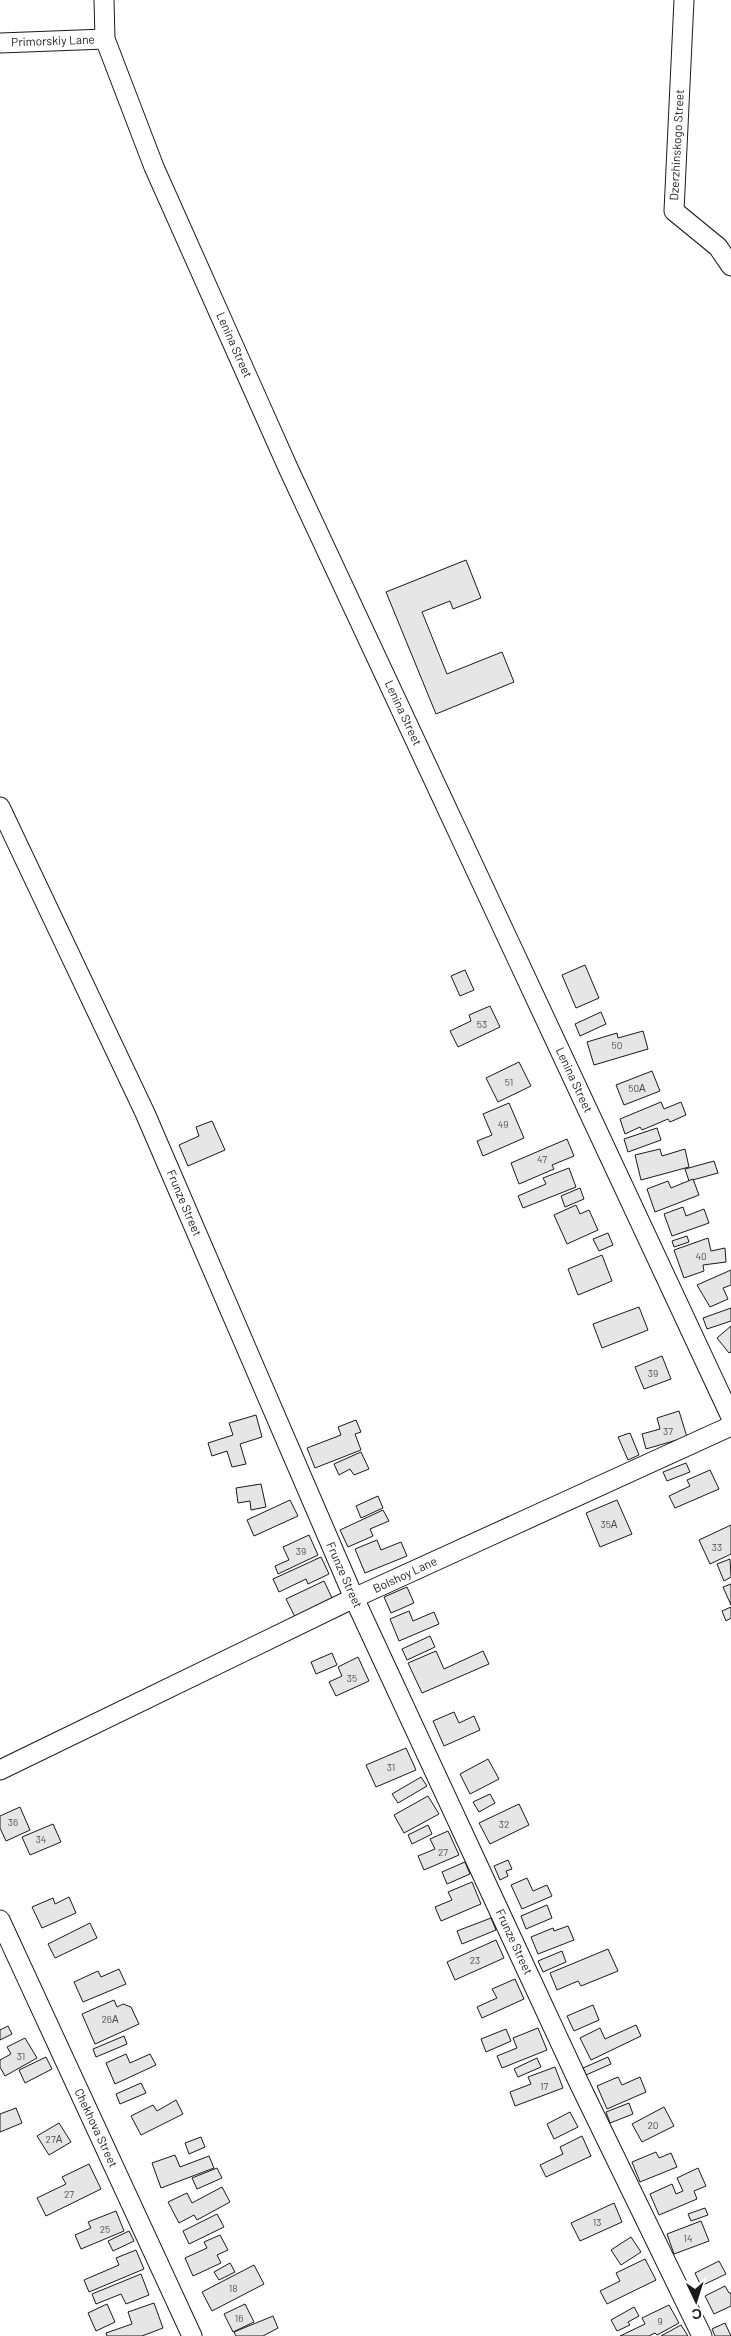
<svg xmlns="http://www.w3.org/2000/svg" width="731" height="2336" viewBox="0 0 731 2336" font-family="Barlow,sans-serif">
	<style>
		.building { fill: #e6e6e6; stroke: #1a1a1a }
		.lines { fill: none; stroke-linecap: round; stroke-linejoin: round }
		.minor-casing { stroke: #1a1a1a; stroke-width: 21 }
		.minor { stroke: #fff; stroke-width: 19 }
		.labels { text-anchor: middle; stroke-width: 4; stroke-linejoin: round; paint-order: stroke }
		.number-label { font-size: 10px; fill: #4d4d4d }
		.street-label { font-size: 12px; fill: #1a1a1a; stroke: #fff }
	</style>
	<rect width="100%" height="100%" fill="#fff"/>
	<!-- building -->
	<g class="building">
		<polygon points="466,560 481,598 453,609 450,601 422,612 447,674 502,652 514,682 436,714 386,592"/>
		<polygon points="585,965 599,998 576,1008 562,975"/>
		<polygon points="465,970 474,990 460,996 451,976"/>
		<polygon points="490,1006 500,1027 458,1047 450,1031 471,1021 469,1015"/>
		<polygon points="601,1012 606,1024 580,1036 575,1024"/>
		<polygon points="643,1031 648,1049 594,1065 587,1042 617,1033 618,1038"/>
		<polygon points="519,1062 531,1086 498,1102 486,1078"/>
		<polygon points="652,1071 660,1091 624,1105 616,1085"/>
		<polygon points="661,1102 664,1109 681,1102 686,1115 670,1122 668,1119 642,1130 640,1127 625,1134 620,1119"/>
		<polygon points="509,1103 524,1138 483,1156 477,1141 492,1135 483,1114"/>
		<polygon points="212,1121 225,1150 188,1166 179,1145 199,1136 196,1127"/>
		<polygon points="657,1128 661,1140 628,1152 624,1139"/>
		<polygon points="567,1139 574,1156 552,1165 554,1169 519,1184 511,1163"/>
		<polygon points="660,1149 662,1156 685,1149 689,1167 641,1180 635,1155"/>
		<polygon points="714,1161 718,1173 689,1181 685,1169"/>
		<polygon points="569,1168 576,1187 523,1208 518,1196 546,1184 543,1178"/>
		<polygon points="693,1179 699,1195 655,1212 647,1189 668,1181 671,1188"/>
		<polygon points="580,1188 584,1199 565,1207 561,1196"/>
		<polygon points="576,1205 580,1214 589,1210 598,1230 567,1244 554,1215"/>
		<polygon points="683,1207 686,1216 704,1209 709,1223 672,1236 664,1214"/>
		<polygon points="608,1233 613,1245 599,1251 593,1239"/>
		<polygon points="687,1236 689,1242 674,1247 672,1241"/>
		<polygon points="708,1238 711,1251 725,1248 726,1262 703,1265 704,1271 684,1278 674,1250"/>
		<polygon points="602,1255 612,1281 578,1295 568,1269"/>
		<polygon points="731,1270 731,1285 723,1288 728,1299 710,1307 697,1285"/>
		<polygon points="639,1307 648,1330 602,1348 593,1324"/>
		<polygon points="731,1308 731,1321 707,1329 703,1318"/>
		<polygon points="731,1326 731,1352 729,1353 717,1338"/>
		<polygon points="662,1356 671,1379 644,1389 635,1367"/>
		<polygon points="679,1411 687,1437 646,1449 642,1434 660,1429 657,1418"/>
		<polygon points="256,1415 262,1437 240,1444 246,1464 232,1467 227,1451 212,1456 208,1443 233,1435 229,1423"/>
		<polygon points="356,1420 361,1432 355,1434 361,1450 315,1468 307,1448 341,1435 338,1427"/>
		<polygon points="630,1433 639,1455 628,1460 618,1437"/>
		<polygon points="361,1452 369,1469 354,1475 350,1469 339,1475 334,1464"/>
		<polygon points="686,1463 690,1472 667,1481 663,1472"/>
		<polygon points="710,1470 719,1489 675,1508 669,1496 690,1486 687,1480"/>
		<polygon points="261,1484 266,1507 251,1510 250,1501 238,1503 236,1488"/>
		<polygon points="378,1496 383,1508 361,1518 356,1506"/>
		<polygon points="290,1500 298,1516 254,1536 247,1520"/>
		<polygon points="617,1500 632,1534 600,1547 586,1513"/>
		<polygon points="383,1510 389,1521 370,1529 373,1536 348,1547 340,1530"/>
		<polygon points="731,1525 731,1554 710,1564 699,1540"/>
		<polygon points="309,1535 318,1555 278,1574 275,1566 289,1560 283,1547"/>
		<polygon points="377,1540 381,1550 401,1542 407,1556 365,1573 355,1549"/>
		<polygon points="321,1557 329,1574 308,1584 306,1579 279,1592 273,1579"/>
		<polygon points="730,1559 731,1577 724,1581 717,1564"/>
		<polygon points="324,1581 332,1598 295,1617 286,1599"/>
		<polygon points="731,1584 731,1605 723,1587"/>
		<polygon points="407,1587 414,1603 391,1613 384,1597"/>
		<polygon points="731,1607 731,1618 726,1621 722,1611"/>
		<polygon points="409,1611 413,1621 434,1612 439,1624 399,1641 390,1619"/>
		<polygon points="430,1636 435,1647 407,1660 402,1649"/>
		<polygon points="436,1651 444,1669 483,1651 489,1664 422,1693 408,1663"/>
		<polygon points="332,1653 337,1665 316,1674 311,1662"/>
		<polygon points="358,1657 369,1681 336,1696 329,1682 342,1676 338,1667"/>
		<polygon points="454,1712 459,1723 474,1716 480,1730 444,1746 433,1721"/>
		<polygon points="406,1748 416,1770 376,1787 366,1765"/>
		<polygon points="488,1759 499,1779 470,1794 460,1774"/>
		<polygon points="421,1777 427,1786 398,1803 392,1794"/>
		<polygon points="490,1794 495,1803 479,1812 473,1802"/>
		<polygon points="428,1796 439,1814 404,1833 394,1815"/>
		<polygon points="519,1804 529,1825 490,1844 479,1823"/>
		<polygon points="20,1807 30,1830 6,1841 0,1828 0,1816"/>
		<polygon points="53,1824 61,1842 30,1855 22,1837"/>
		<polygon points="428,1825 432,1834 412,1844 408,1835"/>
		<polygon points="448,1831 459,1855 424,1870 418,1856 435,1849 430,1839"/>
		<polygon points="508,1860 512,1869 506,1871 508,1876 500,1880 494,1866"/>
		<polygon points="465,1862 470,1874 447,1884 442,1872"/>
		<polygon points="527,1878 533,1891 547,1885 552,1896 522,1909 511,1885"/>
		<polygon points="472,1882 481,1904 441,1921 435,1907 452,1900 448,1892"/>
		<polygon points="69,1897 76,1913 42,1928 32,1907 53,1898 55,1904"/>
		<polygon points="547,1905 552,1918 526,1929 521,1916"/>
		<polygon points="491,1918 496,1930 462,1944 457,1931"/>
		<polygon points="90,1923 97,1938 55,1958 48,1944"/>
		<polygon points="568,1926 574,1940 538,1954 531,1937 553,1928 554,1931"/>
		<polygon points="496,1940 504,1958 455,1980 447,1962"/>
		<polygon points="608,1949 618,1971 581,1986 578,1981 557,1990 550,1973"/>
		<polygon points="562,1951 566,1962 543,1972 538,1961"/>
		<polygon points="119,1969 126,1984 83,2002 74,1982 98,1971 101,1977"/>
		<polygon points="515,1979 524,1999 482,2018 477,2007 497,1998 492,1989"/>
		<polygon points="114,2000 117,2007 123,2004 131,2007 139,2024 95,2044 82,2014"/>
		<polygon points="593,2005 599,2020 574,2031 567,2016"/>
		<polygon points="636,2025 641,2036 591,2060 580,2038 600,2028 605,2039"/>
		<polygon points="8,2026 12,2034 0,2040 0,2030"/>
		<polygon points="538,2028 547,2050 502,2068 497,2056 517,2048 513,2038"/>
		<polygon points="506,2029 511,2041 486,2052 481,2039"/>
		<polygon points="124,2036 127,2044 96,2057 93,2049"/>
		<polygon points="25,2038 37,2058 5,2076 0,2067 0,2060 11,2054 7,2047"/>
		<polygon points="126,2054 130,2063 150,2054 156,2065 115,2084 106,2063"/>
		<polygon points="46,2057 52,2069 25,2083 19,2070"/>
		<polygon points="608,2057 611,2064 586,2075 583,2068"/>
		<polygon points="537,2058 541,2067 518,2077 514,2069"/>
		<polygon points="555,2067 563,2088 515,2106 510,2092 531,2084 528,2077"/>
		<polygon points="618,2077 622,2085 640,2077 646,2092 607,2109 597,2086"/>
		<polygon points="141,2083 146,2093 120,2104 116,2094"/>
		<polygon points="176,2100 183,2114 141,2135 131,2116 153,2105 157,2111"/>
		<polygon points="629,2103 633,2114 610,2123 606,2112"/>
		<polygon points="664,2107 674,2126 642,2142 632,2124"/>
		<polygon points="16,2108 22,2123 0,2132 0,2114"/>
		<polygon points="570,2112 578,2127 554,2139 547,2124"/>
		<polygon points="59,2123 71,2142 49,2155 37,2136"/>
		<polygon points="582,2136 591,2156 546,2177 540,2165 563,2154 560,2147"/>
		<polygon points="201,2137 205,2147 189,2154 185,2143"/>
		<polygon points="656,2152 659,2158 671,2153 677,2167 640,2182 632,2162"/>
		<polygon points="175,2155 180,2167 209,2156 214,2168 161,2188 152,2163"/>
		<polygon points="89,2164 101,2189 46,2216 37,2198 66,2184 62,2177"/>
		<polygon points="217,2168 222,2178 197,2189 192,2178"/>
		<polygon points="698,2168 706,2186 694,2191 697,2199 659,2215 650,2194 672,2184 676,2194 683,2191 677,2178"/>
		<polygon points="222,2187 230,2202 197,2220 194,2215 179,2223 168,2202 187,2193 192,2203"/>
		<polygon points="614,2203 622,2222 580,2241 571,2223"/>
		<polygon points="705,2208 708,2215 691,2221 688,2214"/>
		<polygon points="116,2211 124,2231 81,2249 75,2235 91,2228 88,2222"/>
		<polygon points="217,2214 224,2227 189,2244 183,2231"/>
		<polygon points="701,2221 709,2241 674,2254 667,2234"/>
		<polygon points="129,2231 134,2241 113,2251 108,2241"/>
		<polygon points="220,2235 228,2250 217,2255 221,2263 193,2276 185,2258 207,2248 204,2242"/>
		<polygon points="631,2237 641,2252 621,2265 611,2250"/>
		<polygon points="136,2250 144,2269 89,2292 84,2280 119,2265 116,2258"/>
		<polygon points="645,2259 656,2280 607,2304 600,2291 620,2281 616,2273"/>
		<polygon points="719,2261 726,2274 701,2286 695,2273"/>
		<polygon points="230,2263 235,2272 219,2280 214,2272"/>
		<polygon points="254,2265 264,2284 212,2311 202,2292"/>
		<polygon points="141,2274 149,2295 126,2304 121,2294 96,2304 92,2294"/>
		<polygon points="725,2286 729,2293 731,2293 731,2306 714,2314 705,2296"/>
		<polygon points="154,2303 163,2328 142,2336 107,2336 106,2333 132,2324 128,2312"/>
		<polygon points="107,2304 115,2322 96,2331 88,2313"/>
		<polygon points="245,2304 254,2322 233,2332 224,2314"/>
		<polygon points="669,2305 679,2323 657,2335 655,2333 649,2336 620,2336 645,2324 642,2318"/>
		<polygon points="634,2307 639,2316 628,2322 630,2325 617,2331 611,2320"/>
		<polygon points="273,2316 278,2328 263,2336 236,2336 234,2332"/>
		<polygon points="725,2323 731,2336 715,2336 712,2329"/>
		<polygon points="681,2325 688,2336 661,2336"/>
	</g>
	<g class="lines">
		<!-- minor casing -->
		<g class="minor-casing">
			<g id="minor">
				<polyline points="104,0 105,39 154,167 289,470 731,1417"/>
				<polyline points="684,0 674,211 718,247 731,266"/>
				<polyline points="0,43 105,39"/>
				<polyline points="0,807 145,1113 354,1598 579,2083 702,2336"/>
				<polyline points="0,1770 354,1598 731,1426"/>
				<polyline points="0,1920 192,2336"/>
			</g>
		</g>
		<!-- minor -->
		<use href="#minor" class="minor"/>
	</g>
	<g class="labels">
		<!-- number labels -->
		<g class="number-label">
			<text x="482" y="1028">53</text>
			<text x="617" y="1049">50</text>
			<text x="509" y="1086">51</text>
			<text x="637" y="1092">50А</text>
			<text x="503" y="1128">49</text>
			<text x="542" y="1163">47</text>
			<text x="701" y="1260">40</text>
			<text x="653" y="1377">39</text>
			<text x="668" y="1435">37</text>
			<text x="609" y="1528">35А</text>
			<text x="717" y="1551">33</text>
			<text x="301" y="1555">39</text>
			<text x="352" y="1682">35</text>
			<text x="391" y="1771">31</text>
			<text x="13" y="1826">36</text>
			<text x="504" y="1828">32</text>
			<text x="41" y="1843">34</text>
			<text x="443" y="1856">27</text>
			<text x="475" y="1964">23</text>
			<text x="110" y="2023">26А</text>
			<text x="21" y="2060">31</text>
			<text x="544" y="2090">17</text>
			<text x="653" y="2129">20</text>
			<text x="54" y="2143">27А</text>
			<text x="69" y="2198">27</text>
			<text x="597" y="2226">13</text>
			<text x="105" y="2233">25</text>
			<text x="688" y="2242">14</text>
			<text x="233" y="2292">18</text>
			<text x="239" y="2322">16</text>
			<text x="660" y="2325">9</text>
		</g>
		<!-- street labels -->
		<g class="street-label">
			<text transform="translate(53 41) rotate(-2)" y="4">Primorskiy Lane</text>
			<text transform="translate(677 145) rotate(-87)" y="4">Dzerzhinskogo Street</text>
			<text transform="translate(234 345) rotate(66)" y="4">Lenina Street</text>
			<text transform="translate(403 713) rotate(65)" y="4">Lenina Street</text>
			<text transform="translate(574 1080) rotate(65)" y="4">Lenina Street</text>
			<text transform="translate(184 1203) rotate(67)" y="4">Frunze Street</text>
			<text transform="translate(344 1575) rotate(66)" y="4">Frunze Street</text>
			<text transform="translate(405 1575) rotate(-25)" y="4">Bolshoy Lane</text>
			<text transform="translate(514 1942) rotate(65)" y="4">Frunze Street</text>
			<text transform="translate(96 2128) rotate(65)" y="4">Chekhova Street</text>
		</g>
	</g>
	<!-- north arrow -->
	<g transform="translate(696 2301) rotate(176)" stroke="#ffffff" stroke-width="4" paint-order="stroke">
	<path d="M0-4L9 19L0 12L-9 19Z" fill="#1a1a1a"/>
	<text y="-8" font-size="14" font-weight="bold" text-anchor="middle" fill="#1a1a1a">С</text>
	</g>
</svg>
